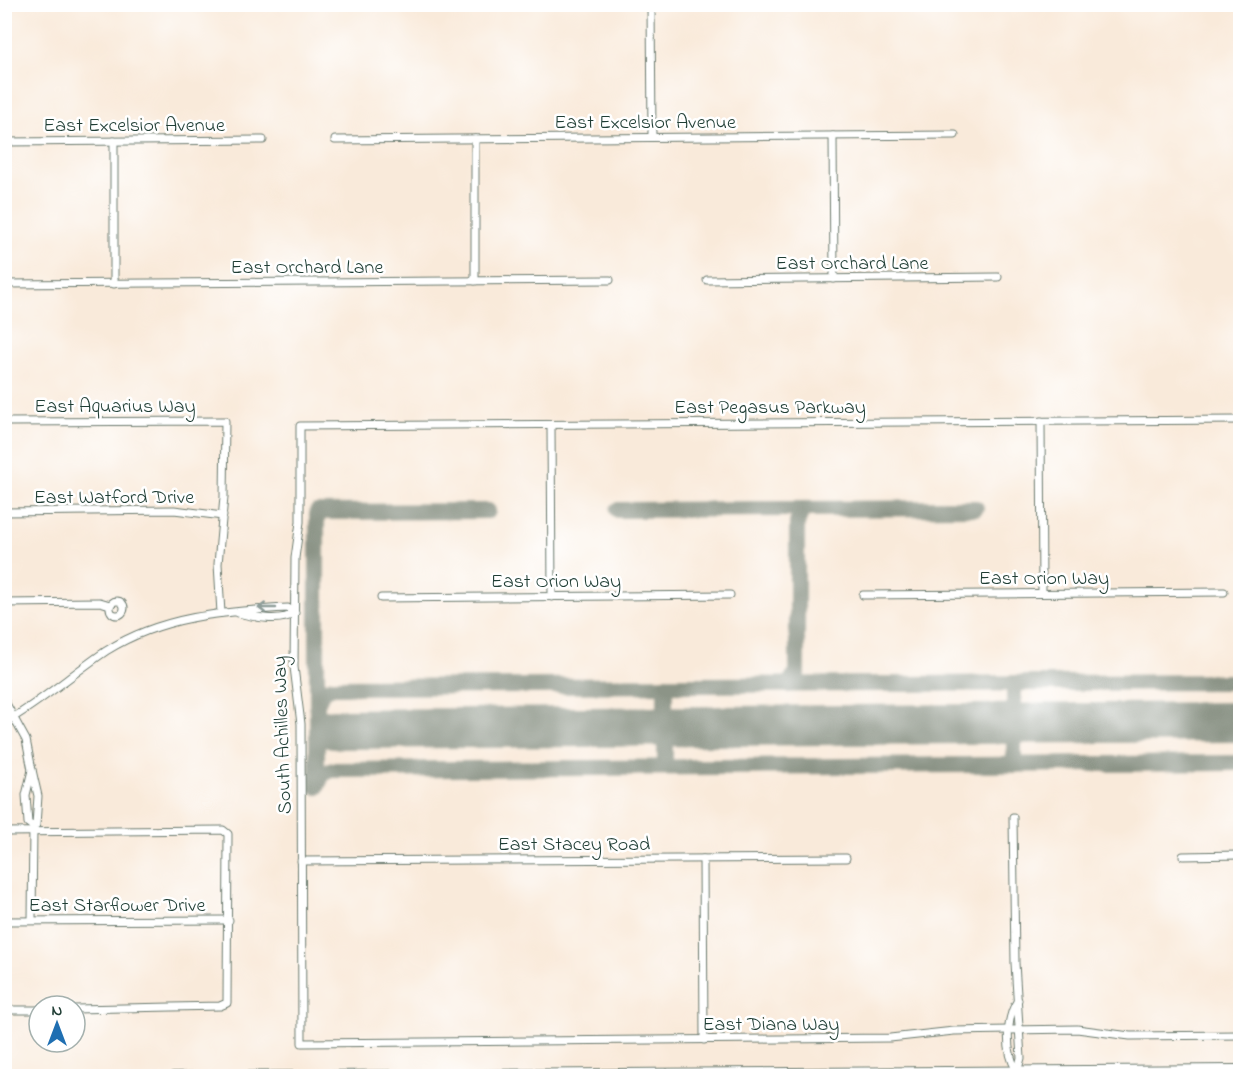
<svg xmlns="http://www.w3.org/2000/svg" width="1245" height="1081" viewBox="0 0 1245 1081" font-family="'Indie Flower',sans-serif">
	<style>
		.lines { fill: none; stroke-linecap: round; stroke-linejoin: round }
		.taxiway { stroke: #8c9487; stroke-width: 16 }
		.runway { stroke: #8c9487; stroke-width: 40 }
		.minor-casing { stroke: #6b7a6e; stroke-width: 9 }
		.tertiary-casing { stroke: #6b7a6e; stroke-width: 10 }
		.minor { stroke: #fff; stroke-width: 7 }
		.tertiary { stroke: #fff; stroke-width: 8 }
		.oneway { stroke: #8f9e9a }
		.labels { text-anchor: middle; stroke-width: 5; stroke-linejoin: round; paint-order: stroke }
		.street-label { font-size: 20px; fill: #1f3d34; stroke: #fff }
	</style>
	<rect width="100%" height="100%" fill="#fff"/>
	<filter id="ink" filterUnits="userSpaceOnUse"><feTurbulence type="fractalNoise" baseFrequency=".0167" numOctaves="2"/><feDisplacementMap in="SourceGraphic" scale="12" xChannelSelector="R" yChannelSelector="G"/><feConvolveMatrix kernelMatrix="1 2 1 2 8 2 1 2 1" color-interpolation-filters="sRGB"/></filter>
	<filter id="wash" filterUnits="userSpaceOnUse"><feTurbulence type="fractalNoise" baseFrequency=".008" numOctaves="4" result="noise"/><feDisplacementMap in="SourceGraphic" scale="24" xChannelSelector="R" yChannelSelector="G"/><feGaussianBlur stdDeviation="1.35" result="paint"/><feColorMatrix in="noise" values="0 0 0 0 0 0 0 0 0 0 0 0 0 0 0 0 0 1.4 0 .05"/><feComposite in="paint" operator="in"/></filter>
	<g filter="url(#wash)">
		<rect width="100%" height="100%" fill="#f9eada"/>
		<g class="lines">
			<!-- taxiway -->
			<g class="taxiway">
				<polyline points="618,510 976,508"/>
				<polyline points="665,685 665,767"/>
				<polyline points="787,685 797,674 797,523 801,513 806,509"/>
				<polyline points="317,704 323,691 333,687 1240,682"/>
				<polyline points="1014,765 1014,683"/>
				<polyline points="317,784 317,512 488,511"/>
				<polyline points="317,787 323,774 332,770 1240,763"/>
			</g>
			<!-- runway -->
			<polyline class="runway" points="333,729 1240,722"/>
		</g>
	</g>
	<g filter="url(#ink)">
		<g class="lines">
			<!-- minor casing -->
			<g class="minor-casing">
				<g id="minor">
					<polyline points="651,4 652,137"/>
					<polyline points="833,136 834,279"/>
					<polyline points="475,139 475,281"/>
					<polyline points="335,140 955,135"/>
					<polyline points="114,141 114,284"/>
					<polyline points="4,142 263,140"/>
					<polyline points="707,280 998,277"/>
					<polyline points="4,284 610,280"/>
					<polyline points="1240,420 300,426 300,522 295,558 294,667 301,724 302,1043 890,1038 954,1031 1009,1030 1077,1029 1130,1036 1240,1035"/>
					<polyline points="1041,421 1042,593"/>
					<polyline points="4,422 225,421 224,497 218,564 221,613"/>
					<polyline points="551,425 552,597"/>
					<polyline points="4,512 174,510 223,516"/>
					<polyline points="863,595 1224,592"/>
					<polyline points="381,598 730,595"/>
					<circle cx="117" cy="608" r="7"/>
					<polyline points="4,603 100,602 110,605"/>
					<polyline points="4,646 4,648"/>
					<polyline points="4,700 26,740 32,770"/>
					<path d="M4,723C41,702 72,674 106,651C161,616 225,611 288,608L295,613C280,623 254,617 238,613"/>
					<polygon points="32,770 38,796 36,825 32,826 28,823 26,795"/>
					<polyline points="1013,817 1015,963 1021,1058 1016,1076"/>
					<polyline points="4,832 223,830 228,834 227,1003 220,1006 75,1009"/>
					<polyline points="1183,856 1240,855"/>
					<polyline points="703,859 704,1040"/>
					<polyline points="301,861 846,858"/>
					<polyline points="32,920 33,828"/>
					<polyline points="4,921 229,920"/>
					<polyline points="4,1010 39,1010"/>
					<path d="M1016,1069C1005,1051 1006,1017 1018,1000"/>
				</g>
			</g>
			<!-- tertiary casing -->
			<g class="tertiary-casing">
				<polyline id="tertiary" points="173,1076 1240,1069"/>
			</g>
			<!-- minor -->
			<use href="#minor" class="minor"/>
			<!-- tertiary -->
			<use href="#tertiary" class="tertiary"/>
		</g>
		<!-- one-way arrows -->
		<defs><path id="oneway-shaft" d="M-6 0H5M1.5-3L5.5 0L1.5 3" fill="none" stroke-width="1.6" stroke-linecap="round" stroke-linejoin="round" transform="scale(1.5)"/></defs>
		<use class="oneway" href="#oneway-shaft" transform="translate(267 608) rotate(180)"/>
	</g>
	<g class="labels">
		<!-- street labels -->
		<g class="street-label">
			<text x="645" y="128">East Excelsior Avenue</text>
			<text x="134" y="131">East Excelsior Avenue</text>
			<text x="852" y="269">East Orchard Lane</text>
			<text x="307" y="273">East Orchard Lane</text>
			<text x="115" y="412">East Aquarius Way</text>
			<text x="770" y="413">East Pegasus Parkway</text>
			<text x="114" y="503">East Watford Drive</text>
			<text x="1044" y="584">East Orion Way</text>
			<text x="556" y="587">East Orion Way</text>
			<text transform="translate(281 735) rotate(-92)" y="7">South Achilles Way</text>
			<text x="574" y="850">East Stacey Road</text>
			<text x="117" y="911">East Starflower Drive</text>
			<text x="771" y="1030">East Diana Way</text>
		</g>
	</g>
	<!-- margin -->
	<rect width="1245" height="1081" fill="none" stroke="#fff" stroke-width="24"/>
	<!-- north arrow -->
	<g transform="translate(57 1024)"><circle r="28" fill="#ffffff" stroke="#a5b1ae" stroke-width="1.5"/>
	<path d="M0-4.5L10 22L0 15L-10 22Z" fill="#1f6fb2"/>
	<text y="-9" font-size="16" font-weight="bold" text-anchor="middle" fill="#1f3d34">N</text>
	</g>
</svg>
